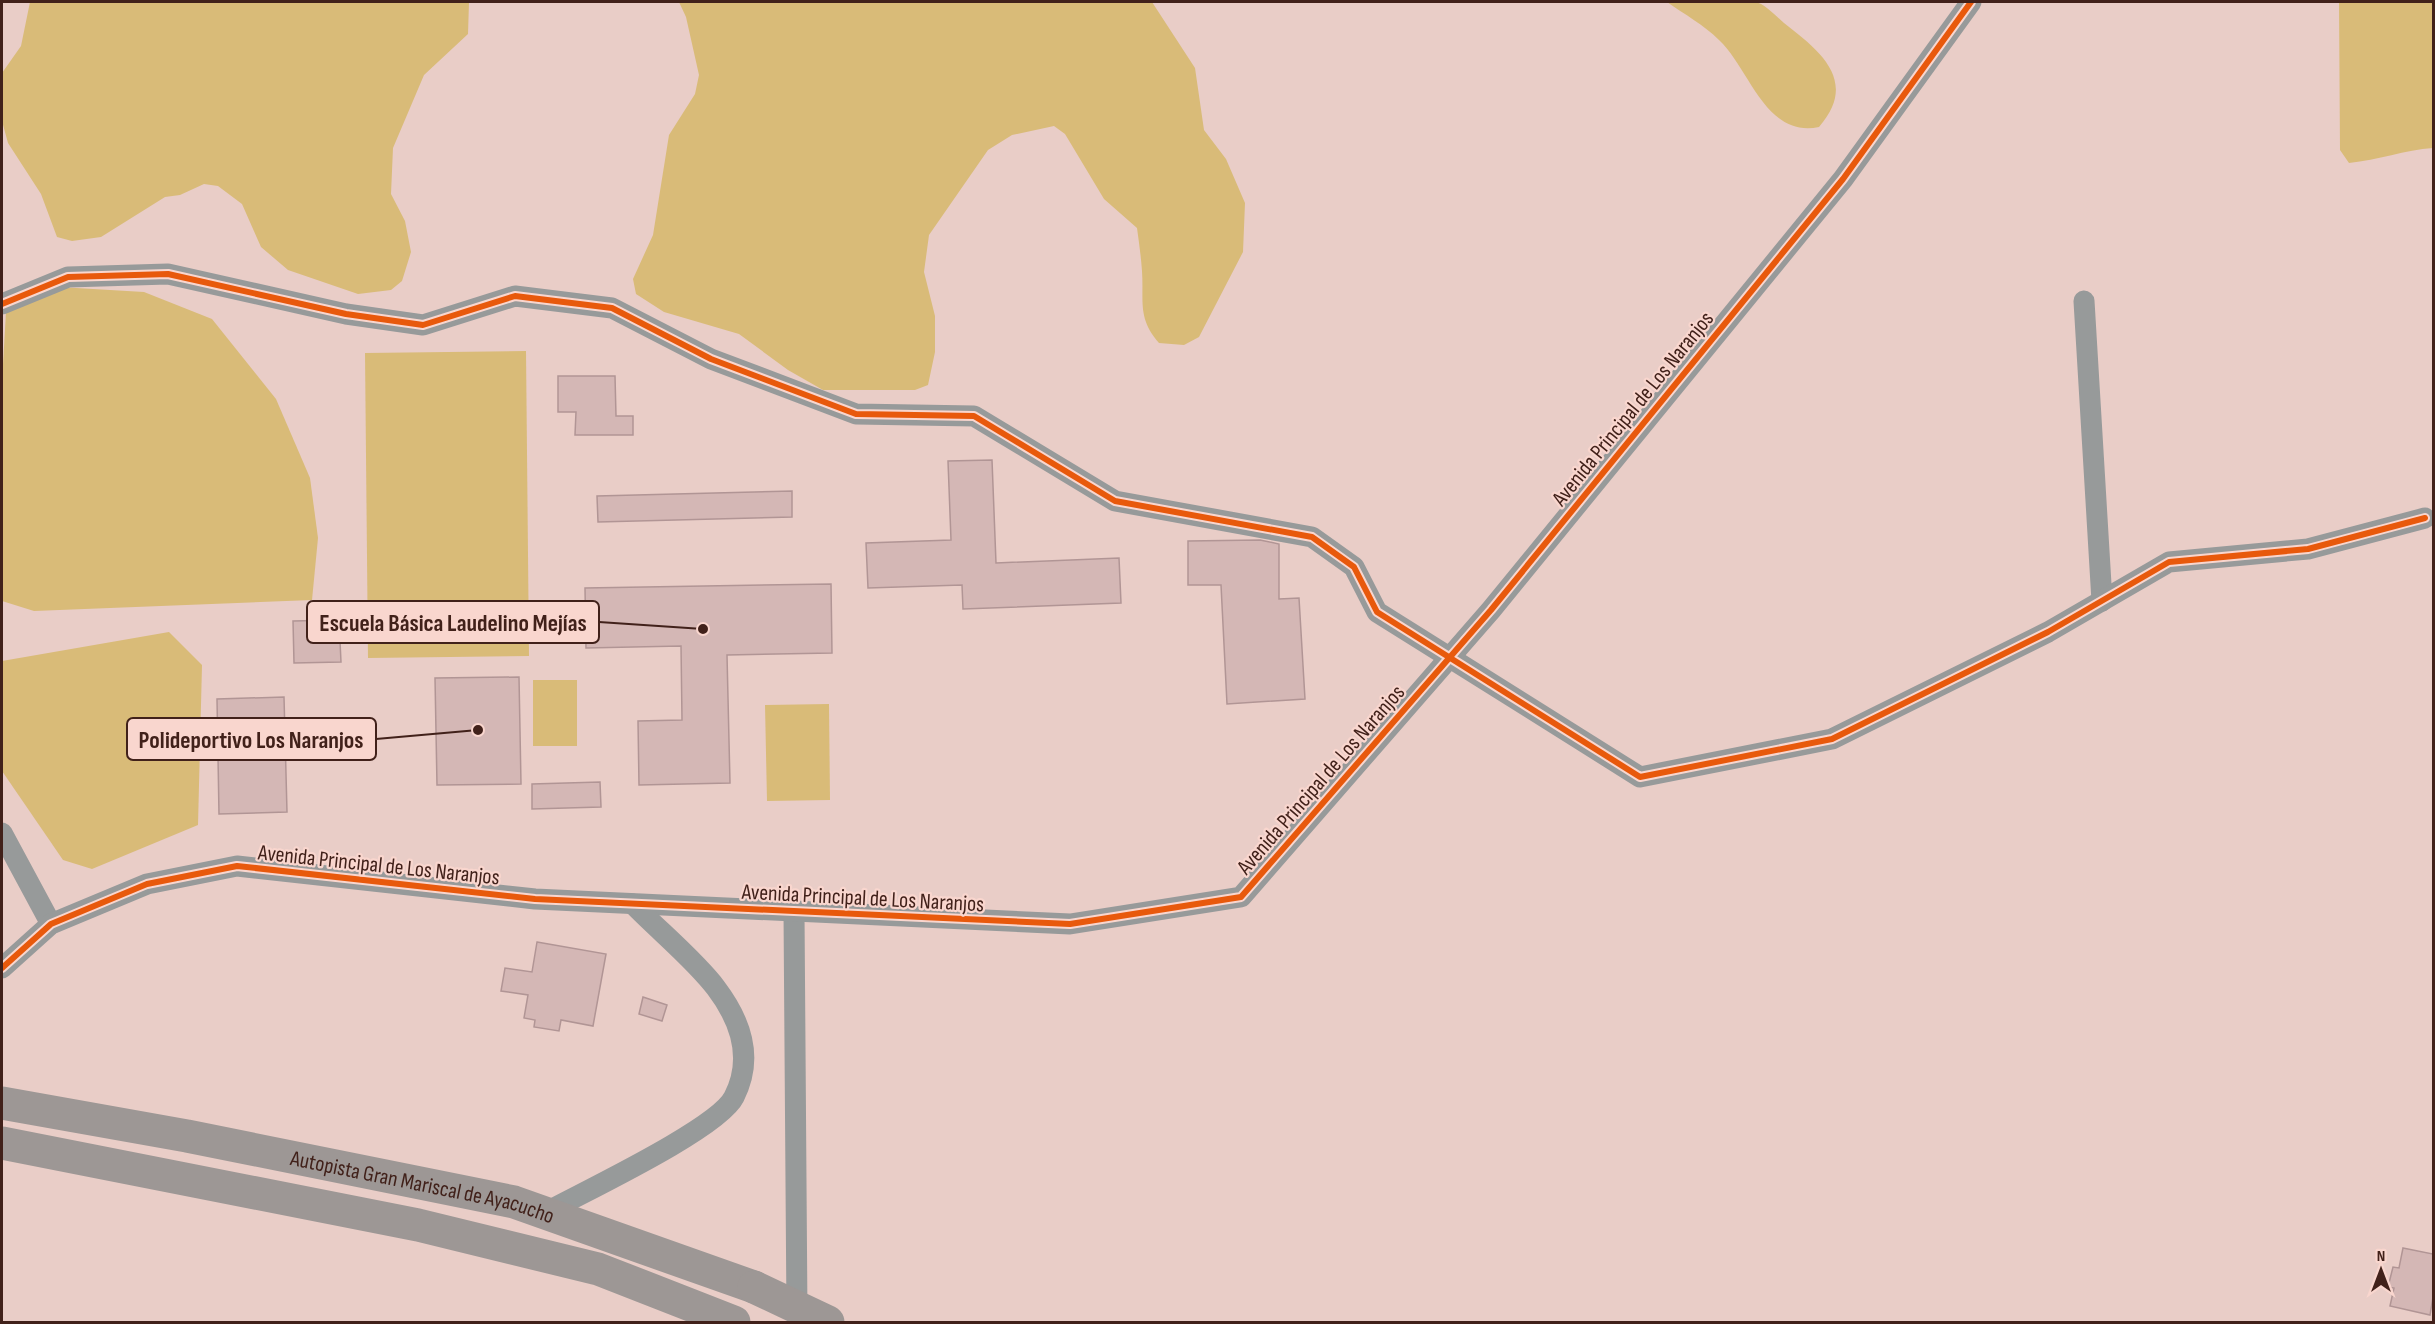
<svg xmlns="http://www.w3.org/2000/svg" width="2435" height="1324" viewBox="0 0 2435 1324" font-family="'Sofia Sans Condensed',sans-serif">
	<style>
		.green { fill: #d9bb78 }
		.building { fill: #d4b7b5; stroke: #b19595; stroke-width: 1.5 }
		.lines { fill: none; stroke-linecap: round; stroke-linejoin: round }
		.street { stroke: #979a9a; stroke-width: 21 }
		.highway { stroke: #9d9795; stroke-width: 33 }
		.highway-bridge { stroke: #9d9795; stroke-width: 33 }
		.cycleway-casing { stroke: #f9d6ce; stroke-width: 10 }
		.cycleway { stroke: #e8590c; stroke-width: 6 }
		.labels { text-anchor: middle; stroke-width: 4.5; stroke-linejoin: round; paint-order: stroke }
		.street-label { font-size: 22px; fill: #41211a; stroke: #f9d6ce }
		.leader { fill: none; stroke: #41211a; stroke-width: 2 }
		.callout-dot { fill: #41211a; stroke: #f9d6ce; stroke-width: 2 }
		.callout { fill: #f9d6ce; stroke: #41211a; stroke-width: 2 }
		.callout-label { font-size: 24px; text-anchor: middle; font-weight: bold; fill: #41211a }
	</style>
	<rect width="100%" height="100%" fill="#e9cdc7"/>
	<!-- green -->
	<g class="green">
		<polygon points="30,2 469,2 468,34 424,75 393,148 391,194 405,221 411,252 402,281 391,290 358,294 288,270 261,247 242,204 218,186 204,184 180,195 165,197 101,237 72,241 57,237 41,194 8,143 2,121 2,73 21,46"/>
		<path d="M679,2H1152L1195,68L1204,130L1226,159L1245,203L1243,252L1199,337L1184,345L1159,343C1137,318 1144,301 1142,271C1141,257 1139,242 1137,228L1104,199L1065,134L1054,126L1012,135L988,150L929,235L924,272L935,316V352L928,385L915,390H823L788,370L739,334L664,312L636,294L633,279L653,235L669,135L695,94L699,75L686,17Z"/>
		<path d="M1667,2C1695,1 1727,0 1755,2C1764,3 1777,17 1784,23C1820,51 1859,81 1819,127C1765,138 1750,69 1719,40C1704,25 1684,14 1667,2Z"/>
		<path d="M2339,2H2433V148C2405,150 2378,160 2349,163L2340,150Z"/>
		<polygon points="59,287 144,292 212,319 276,399 310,478 318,538 312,600 34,611 2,601 2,382 6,312"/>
		<polygon points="526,351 529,656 368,658 365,353"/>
		<polygon points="169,632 202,665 198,825 92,869 63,860 2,771 2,661"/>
		<rect x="533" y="680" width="44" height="66"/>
		<polygon points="829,704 830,800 767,801 765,705"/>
	</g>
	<!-- building -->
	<g class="building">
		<polygon points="558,376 615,376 616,416 633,416 633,435 575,435 576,412 558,412"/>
		<polygon points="992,460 996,563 1119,558 1121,603 963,609 962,585 868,588 866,543 951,540 948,461"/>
		<polygon points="792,491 792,517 598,522 597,496"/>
		<polygon points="1260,540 1279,544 1279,599 1299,598 1305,699 1227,704 1221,585 1188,585 1188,541"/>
		<polygon points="831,584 832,653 727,655 730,783 639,785 638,721 682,720 681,646 586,648 585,588"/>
		<polygon points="339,620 341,662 294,663 293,621"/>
		<polygon points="519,677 521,784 437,785 435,678"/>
		<polygon points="284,697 287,812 219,814 217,699"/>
		<polygon points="600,782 601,807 532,809 532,784"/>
		<polygon points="537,942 606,954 593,1026 561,1020 559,1031 534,1027 535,1020 524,1018 528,995 501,991 505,968 532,972"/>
		<polygon points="643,997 667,1005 662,1021 639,1014"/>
		<polygon points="2403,1248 2433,1254 2433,1297 2430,1315 2390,1306 2394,1288 2388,1287 2393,1267 2399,1268"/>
	</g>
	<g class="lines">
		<!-- street -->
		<g class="street">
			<polyline points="2084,301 2102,601"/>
			<polyline points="2,304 68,277 168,274 346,314 423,325 515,296 612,308 711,359 856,414 974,416 1115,501 1312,537 1354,567 1377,612 1640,777 1832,739 2048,632 2169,562 2308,549 2425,518"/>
			<polyline points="2,833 51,924"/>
			<polyline points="794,912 797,1316"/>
			<polyline points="2,968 51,924 147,884 237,866 535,899 1070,924 1241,897 1491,610 1843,179 1971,2"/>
			<path d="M545,1213C581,1193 718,1129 734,1097C754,1058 741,1021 716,988C696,961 657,929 633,904"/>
		</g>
		<!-- highway -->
		<g class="highway">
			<path id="s1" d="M2,1103L187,1136L514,1202L754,1287"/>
			<polyline points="2,1143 418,1225 598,1269 734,1322"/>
		</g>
		<!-- highway-bridge -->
		<polyline class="highway-bridge" points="754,1287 828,1322"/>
		<!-- cycleway casing -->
		<g class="cycleway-casing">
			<g id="cycleway">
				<polyline points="2,304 68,277 168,274 346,314 423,325 515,296 612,308 711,359 856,414 974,416 1115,501 1312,537 1354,567 1377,612 1640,777 1832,739 2048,632 2169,562 2308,549 2425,518"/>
				<polyline points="2,968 51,924 147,884 237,866 535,899 1070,924 1241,897 1491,610 1843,179 1971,2"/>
			</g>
		</g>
		<!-- cycleway -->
		<use href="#cycleway" class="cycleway"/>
	</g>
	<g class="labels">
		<!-- street labels -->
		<g class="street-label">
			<text transform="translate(1632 408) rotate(-51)" y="8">Avenida Principal de Los Naranjos</text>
			<text transform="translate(1320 779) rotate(-49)" y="8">Avenida Principal de Los Naranjos</text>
			<text transform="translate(379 864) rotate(6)" y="8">Avenida Principal de Los Naranjos</text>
			<text transform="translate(863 897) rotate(3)" y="8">Avenida Principal de Los Naranjos</text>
			<text dy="8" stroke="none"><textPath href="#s1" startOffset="429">Autopista Gran Mariscal de Ayacucho</textPath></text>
		</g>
	</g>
	<!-- callouts -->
	<path class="leader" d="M703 629L599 622M478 730L376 739"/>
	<g class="callout-dot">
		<circle cx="703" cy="629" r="6"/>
		<circle cx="478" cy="730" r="6"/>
	</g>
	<g class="callout">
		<rect x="307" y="601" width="292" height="42" rx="6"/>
		<rect x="127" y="718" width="249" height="42" rx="6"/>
	</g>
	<g class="callout-label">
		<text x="453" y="631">Escuela Básica Laudelino Mejías</text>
		<text x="251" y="748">Polideportivo Los Naranjos</text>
	</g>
	<!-- border -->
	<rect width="2435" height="1324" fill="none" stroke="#41211a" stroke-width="6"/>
	<!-- north arrow -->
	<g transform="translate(2381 1270)" stroke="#f9d6ce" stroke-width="4.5" paint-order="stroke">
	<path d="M0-4.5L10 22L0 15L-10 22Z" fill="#41211a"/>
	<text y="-9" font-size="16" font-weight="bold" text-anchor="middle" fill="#41211a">N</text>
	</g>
</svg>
